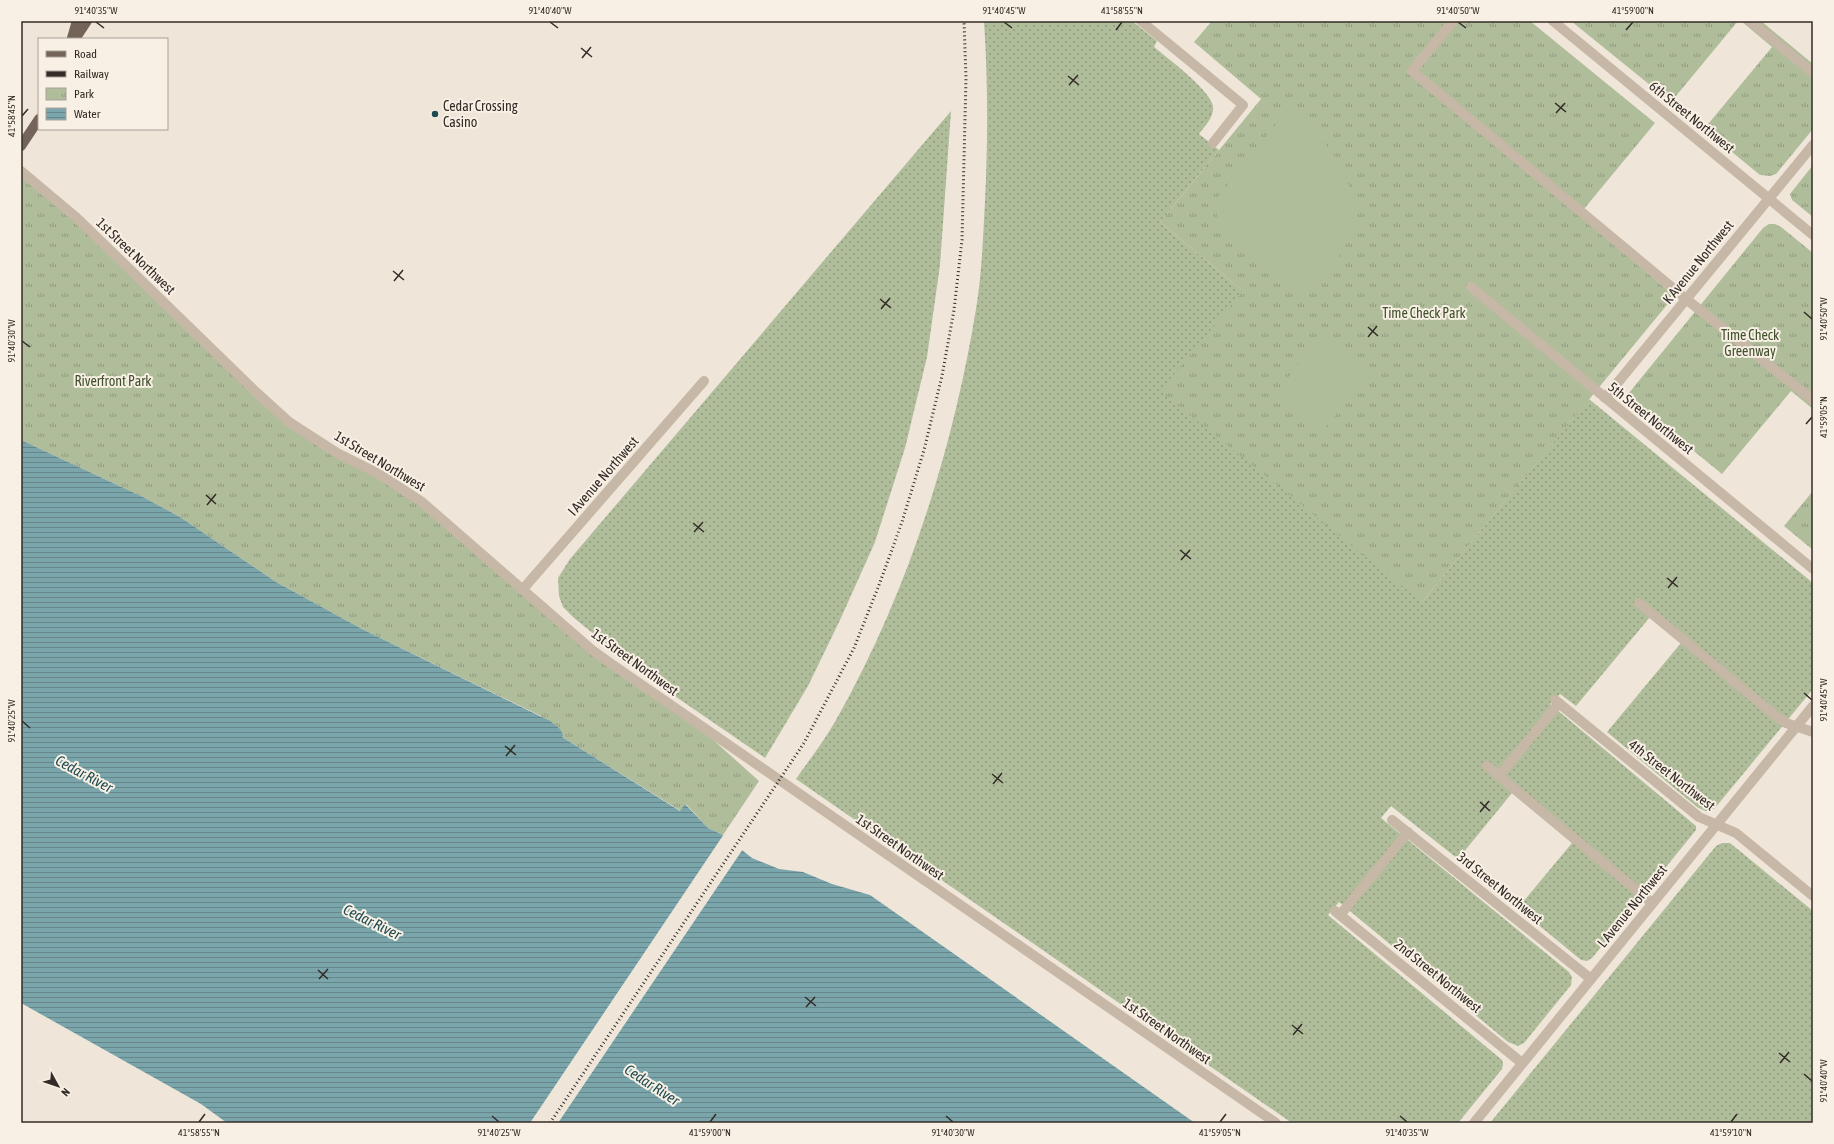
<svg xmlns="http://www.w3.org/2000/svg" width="1834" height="1144" viewBox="0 0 1834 1144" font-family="'Asap Condensed',sans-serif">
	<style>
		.grass { fill: url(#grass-dots) }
		.park { fill: url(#park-tufts) }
		.pitch { fill: #afbd9a }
		.water { fill: url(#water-rules) }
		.pier { fill: #efe6d9 }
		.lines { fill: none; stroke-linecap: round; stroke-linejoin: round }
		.minor { stroke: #c7b7a6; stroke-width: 10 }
		.major { stroke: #746358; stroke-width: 10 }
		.rail { stroke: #332b26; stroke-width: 3; stroke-dasharray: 1 3; stroke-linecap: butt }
		.ticks { fill: none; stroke: #332b26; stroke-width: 1.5 }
		.poi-dot { fill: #1e4b52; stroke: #f8f0e5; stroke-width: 1.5 }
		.labels { text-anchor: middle; stroke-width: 4; stroke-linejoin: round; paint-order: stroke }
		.poi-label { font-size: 14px; fill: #332b26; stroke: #f8f0e5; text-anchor: start }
		.street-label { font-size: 14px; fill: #332b26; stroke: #f8f0e5 }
		.park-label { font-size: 14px; fill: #40502c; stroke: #f8f0e5 }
		.water-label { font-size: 15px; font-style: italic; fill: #1e4b52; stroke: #f8f0e5 }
		.neatline { fill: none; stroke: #332b26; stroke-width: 1.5 }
		.ticks-label { font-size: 10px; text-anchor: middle; fill: #332b26 }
	</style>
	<defs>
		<pattern id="grass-dots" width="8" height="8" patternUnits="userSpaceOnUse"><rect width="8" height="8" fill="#afbd9a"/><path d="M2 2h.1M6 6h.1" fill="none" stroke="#8f9a7d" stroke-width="1.8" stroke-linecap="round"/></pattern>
		<pattern id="park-tufts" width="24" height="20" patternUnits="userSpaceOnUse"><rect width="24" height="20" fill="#afbd9a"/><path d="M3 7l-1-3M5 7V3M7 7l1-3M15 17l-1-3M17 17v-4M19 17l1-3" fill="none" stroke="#8f9a7d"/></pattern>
		<pattern id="water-rules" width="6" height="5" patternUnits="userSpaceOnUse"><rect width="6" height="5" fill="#7aa5ab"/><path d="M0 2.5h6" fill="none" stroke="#65878b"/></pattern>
	</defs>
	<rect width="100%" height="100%" fill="#efe6d9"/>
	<!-- grass -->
	<g class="grass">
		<path d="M984,21H1132L1157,41L1154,47C1167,58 1212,91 1213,107C1214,117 1205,126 1199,134L1219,150L1160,222L1243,291L1422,602L1589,399L1813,583V689L1715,808C1708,813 1704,811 1697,807L1607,732L1681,643L1650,617L1576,706L1560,694L1550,704L1696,826V830L1592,958L1587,961L1581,960L1518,908L1572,843L1512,793L1458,859L1391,806L1381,818L1569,972L1572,977L1571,985L1524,1043L1518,1046L1508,1042L1339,902L1328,915L1502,1060L1503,1064L1502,1069L1458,1123H1292L796,779C809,760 825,740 836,720C907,595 953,450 976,309C982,273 983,237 985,201C988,141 988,81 984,21Z"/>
		<polygon points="951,111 940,265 927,357 905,448 875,542 840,620 808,686 765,758 647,677 574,618 563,607 559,596 558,578 570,559"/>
		<polygon points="1722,843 1730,843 1813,911 1813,1123 1490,1123 1716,846"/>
	</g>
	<!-- park -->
	<g class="park">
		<polygon points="1212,21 1530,21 1655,123 1579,215 1671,293 1671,300 1422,602 1160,391 1243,291 1160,222 1261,99 1194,42"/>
		<polygon points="1571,21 1738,21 1671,102"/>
		<polygon points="1741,21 1761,21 1813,64 1813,129 1776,174 1770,176 1760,175 1704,129 1772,47"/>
		<polygon points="1813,165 1813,217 1792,200 1790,194"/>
		<polygon points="21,171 289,422 419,501 594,652 691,720 759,781 723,835 708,828 686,804 681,811 562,737 541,716 362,629 276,582 180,517 143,497 21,440"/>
		<polygon points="1769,224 1775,224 1781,227 1813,253 1813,409 1791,391 1722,474 1635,403 1630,399 1629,393 1763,228"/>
		<polygon points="1813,491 1813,550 1784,526"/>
	</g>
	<!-- pitch -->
	<g class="pitch">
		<path d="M1288,109C1318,133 1343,157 1352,196C1353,202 1356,209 1355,214C1349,248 1331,270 1308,295L1218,222L1215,201Z"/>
		<polygon points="1324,333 1371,372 1321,433 1274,395"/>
	</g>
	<!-- water -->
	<polygon class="water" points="21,440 143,497 180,517 276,582 362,629 550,721 560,729 563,735 562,737 680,811 685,804 708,828 723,835 752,858 779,869 803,872 832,884 870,895 1195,1123 227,1123 201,1104 21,1003"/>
	<!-- pier -->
	<polygon class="pier" points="724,834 743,849 558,1123 530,1123"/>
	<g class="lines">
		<!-- minor -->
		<g class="minor">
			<polyline points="1141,21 1243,105 1213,143"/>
			<polyline points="1453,21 1412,71 1686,299 1813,400"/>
			<polyline points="1553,21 1813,235"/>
			<polyline points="1750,21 1813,73"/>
			<polyline points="21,171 77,218 256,392 289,422 337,453 379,474 422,502 592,650 613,665 1276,1123"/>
			<polyline points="1471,287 1813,569"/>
			<polyline points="1605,398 1813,145"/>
			<polyline points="523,589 704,381"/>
			<polyline points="1639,603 1777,717 1786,723 1813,732"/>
			<polyline points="1555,700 1699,817 1736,833 1813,896"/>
			<polyline points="1487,766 1652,903"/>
			<polyline points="1499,776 1559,703"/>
			<polyline points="1392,820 1591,979"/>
			<polyline points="1335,911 1522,1063"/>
			<polyline points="1340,915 1408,832"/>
			<polyline points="1474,1123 1813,706"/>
		</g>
		<!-- major -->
		<g class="major">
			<polyline points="72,38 77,21"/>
			<polyline points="75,39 87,21"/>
			<polyline points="21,146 39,119"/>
		</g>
		<!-- rail -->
		<polyline class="rail" points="550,1123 804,743 854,648 879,585 902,522 924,450 942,376 954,310 962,240 966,78 964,21"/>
	</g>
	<!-- ticks -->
	<path class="ticks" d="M96,22L104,28M550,22L558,28M1004,22L1012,28M1458,22L1466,28M1116,30L1122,22M1626,30L1633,22M581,48L592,57M582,58L591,47M1068,76L1079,85M1069,85L1078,75M1555,103L1566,112M1556,113L1565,103M22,116L28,109M393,271L404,280M394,281L403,270M880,299L891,308M881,309L890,298M1804,312L1812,319M1368,327L1378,336M1368,337L1377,326M22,341L30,347M1806,424L1812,417M206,495L216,504M207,505L216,494M693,523L704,532M694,532L703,522M1180,550L1191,559M1181,560L1190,550M1667,578L1678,587M1668,588L1677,577M1804,693L1812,700M22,721L30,728M505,746L516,755M506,756L515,745M992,774L1003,783M993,784L1002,773M1480,802L1490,811M1480,812L1489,801M318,970L328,979M319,979L328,969M805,997L816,1006M806,1007L815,997M1292,1025L1303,1034M1293,1035L1302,1024M1779,1053L1790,1062M1780,1063L1789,1052M1804,1074L1812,1081M492,1116L499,1122M946,1116L953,1122M1400,1116L1407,1122M199,1122L205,1114M710,1122L716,1114M1220,1122L1226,1114M1731,1122L1737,1114"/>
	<!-- markers -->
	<circle class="poi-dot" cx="435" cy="114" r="4"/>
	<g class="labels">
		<!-- poi labels -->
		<g class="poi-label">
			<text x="443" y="111">Cedar Crossing<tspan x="443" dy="16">Casino</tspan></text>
		</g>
		<!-- street labels -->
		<g class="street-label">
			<text transform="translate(1692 117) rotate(39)" y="5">6th Street Northwest</text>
			<text transform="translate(136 256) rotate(44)" y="5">1st Street Northwest</text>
			<text transform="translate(1698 262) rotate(-51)" y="5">K Avenue Northwest</text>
			<text transform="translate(1651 418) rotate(39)" y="5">5th Street Northwest</text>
			<text transform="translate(380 461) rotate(31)" y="5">1st Street Northwest</text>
			<text transform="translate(603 476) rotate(-49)" y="5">I Avenue Northwest</text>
			<text transform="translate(635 662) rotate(36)" y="5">1st Street Northwest</text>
			<text transform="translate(1672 775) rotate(38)" y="5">4th Street Northwest</text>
			<text transform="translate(900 847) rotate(35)" y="5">1st Street Northwest</text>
			<text transform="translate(1500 888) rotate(39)" y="5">3rd Street Northwest</text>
			<text transform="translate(1632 906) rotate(-51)" y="5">L Avenue Northwest</text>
			<text transform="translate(1438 976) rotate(39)" y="5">2nd Street Northwest</text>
			<text transform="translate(1167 1031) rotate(35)" y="5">1st Street Northwest</text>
		</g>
		<!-- park labels -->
		<g class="park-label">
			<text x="1424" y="318">Time Check Park</text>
			<text x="1750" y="340">Time Check<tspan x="1750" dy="16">Greenway</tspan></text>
			<text x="113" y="386">Riverfront Park</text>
		</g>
		<!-- water labels -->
		<g class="water-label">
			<text transform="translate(84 774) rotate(28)" y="5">Cedar River</text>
			<text transform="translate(372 922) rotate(26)" y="5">Cedar River</text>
			<text transform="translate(652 1085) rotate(33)" y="5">Cedar River</text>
		</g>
	</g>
	<!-- border -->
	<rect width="1834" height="1144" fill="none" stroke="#f8f0e5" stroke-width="44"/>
	<!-- legend -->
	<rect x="38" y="38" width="130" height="92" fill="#f8f0e5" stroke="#a9a199"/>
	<rect x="46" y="51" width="20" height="6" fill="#746358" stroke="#a9a199"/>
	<text x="74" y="58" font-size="12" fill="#332b26">Road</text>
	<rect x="46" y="71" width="20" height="6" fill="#332b26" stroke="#a9a199"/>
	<text x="74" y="78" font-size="12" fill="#332b26">Railway</text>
	<rect x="46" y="88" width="20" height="12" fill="url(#park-tufts)" stroke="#a9a199"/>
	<text x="74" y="98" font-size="12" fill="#332b26">Park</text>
	<rect x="46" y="108" width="20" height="12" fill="url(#water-rules)" stroke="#a9a199"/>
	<text x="74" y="118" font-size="12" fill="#332b26">Water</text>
	<!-- north arrow -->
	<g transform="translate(58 1086) rotate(130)" stroke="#f8f0e5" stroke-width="3" paint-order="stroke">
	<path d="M0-3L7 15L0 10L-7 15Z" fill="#332b26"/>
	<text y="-6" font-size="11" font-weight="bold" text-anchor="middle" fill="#332b26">N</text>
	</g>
	<rect x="22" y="22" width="1790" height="1100" class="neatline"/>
	<g class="ticks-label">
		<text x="96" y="14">91°40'35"W</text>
		<text x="550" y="14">91°40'40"W</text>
		<text x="1004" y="14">91°40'45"W</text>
		<text x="1122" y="14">41°58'55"N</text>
		<text x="1458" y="14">91°40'50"W</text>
		<text x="1633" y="14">41°59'00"N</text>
		<text transform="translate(11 116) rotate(-90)" y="4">41°58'45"N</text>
		<text transform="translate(1823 319) rotate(-90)" y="4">91°40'50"W</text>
		<text transform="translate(11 341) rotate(-90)" y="4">91°40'30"W</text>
		<text transform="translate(1823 417) rotate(-90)" y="4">41°59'05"N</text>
		<text transform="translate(1823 700) rotate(-90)" y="4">91°40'45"W</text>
		<text transform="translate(11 721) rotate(-90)" y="4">91°40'25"W</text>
		<text transform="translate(1823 1081) rotate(-90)" y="4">91°40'40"W</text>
		<text x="199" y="1136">41°58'55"N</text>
		<text x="499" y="1136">91°40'25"W</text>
		<text x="710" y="1136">41°59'00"N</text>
		<text x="953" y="1136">91°40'30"W</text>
		<text x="1220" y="1136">41°59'05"N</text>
		<text x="1407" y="1136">91°40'35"W</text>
		<text x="1731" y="1136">41°59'10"N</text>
	</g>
</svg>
